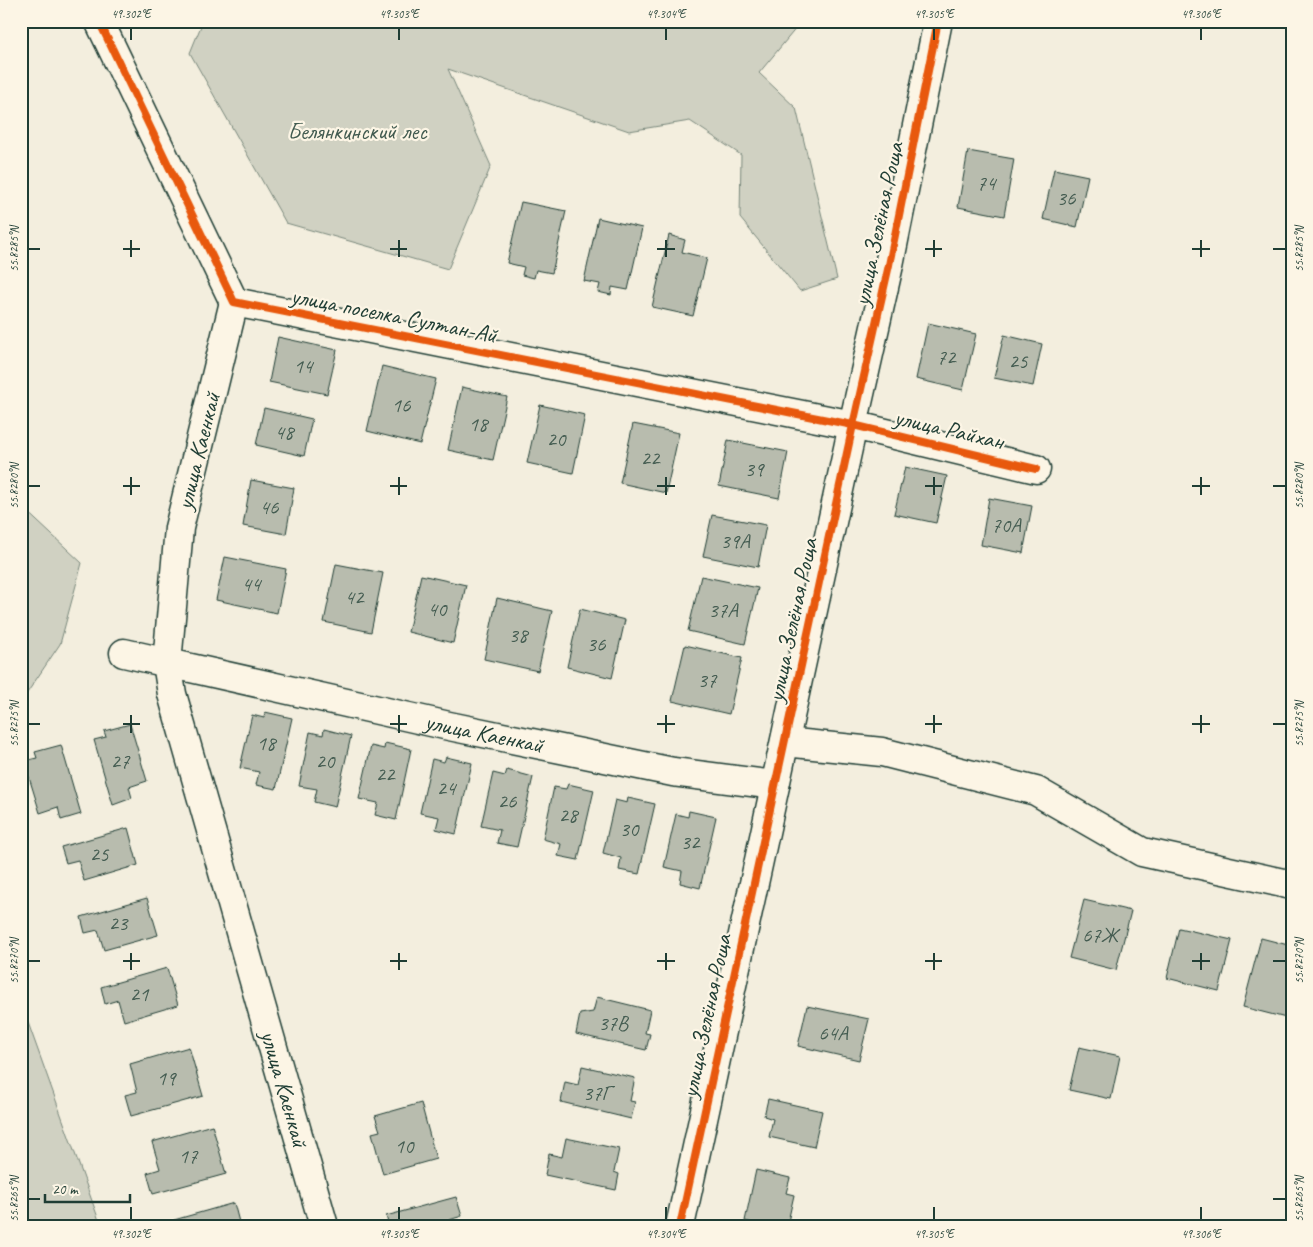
<svg xmlns="http://www.w3.org/2000/svg" width="1313" height="1247" viewBox="0 0 1313 1247" font-family="Caveat,sans-serif">
	<style>
		.green { fill: #d0d1c2; stroke: #78877b }
		.building { fill: #b8bcae; stroke: #1f3d34 }
		.lines { fill: none; stroke-linecap: round; stroke-linejoin: round }
		.minor-casing { stroke: #1f3d34; stroke-width: 31 }
		.minor { stroke: #fcf5e5; stroke-width: 28 }
		.cycleway-casing { stroke: #fcf5e5; stroke-width: 11 }
		.cycleway { stroke: #e8590c; stroke-width: 8 }
		.ticks { fill: none; stroke: #1f3d34; stroke-width: 2 }
		.labels { text-anchor: middle; stroke-width: 4.5; stroke-linejoin: round; paint-order: stroke }
		.number-label { font-size: 21px; fill: #455d52 }
		.park-label { font-size: 24px; fill: #425b50; stroke: #fcf5e5 }
		.street-label { font-size: 24px; fill: #1f3d34; stroke: #fcf5e5 }
		.neatline { fill: none; stroke: #1f3d34; stroke-width: 2 }
		.ticks-label { font-size: 12px; text-anchor: middle; fill: #1f3d34 }
	</style>
	<rect width="100%" height="100%" fill="#f3eede"/>
	<filter id="ink" filterUnits="userSpaceOnUse"><feTurbulence type="fractalNoise" baseFrequency=".02" numOctaves="2"/><feDisplacementMap in="SourceGraphic" scale="10" xChannelSelector="R" yChannelSelector="G"/><feConvolveMatrix kernelMatrix="1 2 1 2 8 2 1 2 1" color-interpolation-filters="sRGB"/></filter>
	<g filter="url(#ink)">
		<!-- green -->
		<g class="green">
			<polygon points="203,21 802,21 759,73 796,108 837,279 800,291 740,218 741,155 690,121 629,131 448,69 491,166 448,269 286,223 190,53"/>
			<polygon points="21,506 82,563 60,644 21,702"/>
			<polygon points="21,1003 101,1226 21,1226"/>
		</g>
		<!-- building -->
		<g class="building">
			<polygon points="968,151 1014,159 1004,216 958,207"/>
			<polygon points="1054,169 1088,176 1077,227 1043,219"/>
			<polygon points="521,202 566,211 552,273 536,270 534,278 522,275 524,267 507,263"/>
			<polygon points="598,218 642,228 628,290 612,287 611,295 598,292 600,284 584,281"/>
			<polygon points="669,235 685,240 682,252 707,258 693,316 652,307"/>
			<polygon points="928,323 976,334 963,390 916,379"/>
			<polygon points="1004,335 1042,344 1033,386 994,378"/>
			<polygon points="278,337 337,350 327,394 269,382"/>
			<polygon points="382,366 436,379 420,444 367,431"/>
			<polygon points="462,387 507,397 493,460 448,450"/>
			<polygon points="540,405 585,415 573,473 527,463"/>
			<polygon points="264,408 312,419 304,456 256,445"/>
			<polygon points="633,424 679,433 666,493 620,483"/>
			<polygon points="728,440 788,452 779,498 719,486"/>
			<polygon points="905,467 947,476 936,523 894,514"/>
			<polygon points="251,480 294,488 286,534 243,526"/>
			<polygon points="989,498 1032,506 1023,553 981,545"/>
			<polygon points="712,515 766,525 758,567 703,556"/>
			<polygon points="225,557 286,569 277,613 216,600"/>
			<polygon points="336,564 383,573 371,632 324,622"/>
			<polygon points="421,575 466,585 453,643 408,632"/>
			<polygon points="701,576 758,588 745,644 688,631"/>
			<polygon points="497,598 552,611 538,671 484,659"/>
			<polygon points="580,609 625,620 612,678 567,667"/>
			<polygon points="685,645 742,658 729,714 672,701"/>
			<polygon points="265,712 292,718 276,789 256,785 259,772 240,768 252,715 264,718"/>
			<polygon points="130,724 147,781 129,787 132,798 113,805 94,740 106,737 104,731"/>
			<polygon points="324,729 351,736 335,807 314,802 317,789 299,786 310,732 323,735"/>
			<polygon points="385,743 411,749 396,820 375,815 378,803 359,799 371,746 384,749"/>
			<polygon points="61,745 81,814 61,820 58,807 40,813 24,761 37,758 35,752"/>
			<polygon points="446,757 472,763 456,834 436,829 439,817 420,813 432,759 444,762"/>
			<polygon points="507,770 533,777 517,847 497,843 500,830 481,826 493,773 505,776"/>
			<polygon points="568,784 594,790 578,860 558,856 561,844 543,839 554,787 566,789"/>
			<polygon points="628,798 655,804 639,874 619,870 621,858 603,853 615,800 627,803"/>
			<polygon points="689,811 716,817 700,888 680,883 682,871 664,867 676,814 688,817"/>
			<polygon points="128,828 138,865 84,881 78,860 66,863 61,847"/>
			<polygon points="147,898 158,935 104,950 98,930 85,933 81,917"/>
			<polygon points="1084,900 1131,911 1116,970 1069,958"/>
			<polygon points="1179,928 1232,940 1219,991 1167,978"/>
			<polygon points="1261,938 1292,946 1292,995 1286,1018 1243,1007"/>
			<polygon points="167,968 178,1005 124,1021 118,1000 105,1004 101,987"/>
			<polygon points="597,997 650,1010 645,1033 650,1034 646,1050 576,1034 580,1014 593,1012"/>
			<polygon points="807,1006 869,1019 859,1060 798,1046"/>
			<polygon points="189,1047 203,1096 131,1116 125,1095 137,1092 130,1064"/>
			<polygon points="1079,1047 1120,1056 1111,1099 1069,1090"/>
			<polygon points="582,1066 635,1078 630,1101 635,1102 631,1119 561,1102 565,1082 578,1085"/>
			<polygon points="768,1099 822,1111 814,1147 769,1137 773,1119 764,1116"/>
			<polygon points="421,1103 436,1159 383,1174 372,1133 380,1131 375,1116"/>
			<polygon points="212,1125 226,1174 153,1194 147,1173 160,1169 152,1142"/>
			<polygon points="566,1138 619,1149 614,1172 619,1174 616,1190 545,1175 549,1154 562,1157"/>
			<polygon points="756,1170 790,1178 786,1193 794,1195 787,1226 766,1226 745,1221"/>
			<polygon points="456,1197 462,1216 449,1220 451,1226 389,1226 386,1216"/>
			<polygon points="234,1203 240,1226 176,1226 174,1220"/>
			<polygon points="552,1220 579,1226 551,1226"/>
		</g>
		<g class="lines">
			<!-- minor casing -->
			<g class="minor-casing">
				<g id="minor">
					<polyline points="99,21 234,302 853,425 1036,469"/>
					<path id="s1" d="M234,302L179,528L167,663L172,694L324,1226"/>
					<path id="s2" d="M124,653L449,726L673,772L775,785"/>
					<polyline points="785,742 882,752 1036,791 1142,852 1292,885"/>
					<polyline points="680,1226 853,425 889,265 938,21"/>
				</g>
			</g>
			<!-- minor -->
			<use href="#minor" class="minor"/>
			<!-- cycleway casing -->
			<g class="cycleway-casing">
				<g id="cycleway">
					<polyline points="99,21 234,302 853,425 1036,469"/>
					<polyline points="680,1226 853,425 889,265 938,21"/>
				</g>
			</g>
			<!-- cycleway -->
			<use href="#cycleway" class="cycleway"/>
		</g>
	</g>
	<!-- ticks -->
	<path class="ticks" d="M131,28V40M399,28V40M666,28V40M934,28V40M1201,28V40M131,240V257M399,240V257M666,240V257M934,240V257M1201,240V257M28,249H40M123,249H140M390,249H407M657,249H675M925,249H942M1192,249H1210M1273,249H1286M131,477V495M399,477V495M666,477V495M934,477V495M1201,477V495M28,486H40M123,486H140M390,486H407M657,486H675M925,486H942M1192,486H1210M1273,486H1286M131,715V733M399,715V733M666,715V733M934,715V733M1201,715V733M28,724H40M123,724H140M390,724H407M657,724H675M925,724H942M1192,724H1210M1273,724H1286M131,953V970M399,953V970M666,953V970M934,953V970M1201,953V970M28,961H40M123,961H140M390,961H407M657,961H675M925,961H942M1192,961H1210M1273,961H1286M28,1199H40M1273,1199H1286M131,1207V1220M399,1207V1220M666,1207V1220M934,1207V1220M1201,1207V1220"/>
	<g class="labels">
		<!-- number labels -->
		<g class="number-label">
			<text x="986" y="190">74</text>
			<text x="1066" y="205">36</text>
			<text x="946" y="364">72</text>
			<text x="1018" y="368">25</text>
			<text x="303" y="373">14</text>
			<text x="401" y="412">16</text>
			<text x="478" y="431">18</text>
			<text x="284" y="439">48</text>
			<text x="556" y="446">20</text>
			<text x="650" y="465">22</text>
			<text x="754" y="476">39</text>
			<text x="269" y="514">46</text>
			<text x="1006" y="532">70А</text>
			<text x="735" y="548">39А</text>
			<text x="251" y="591">44</text>
			<text x="354" y="604">42</text>
			<text x="437" y="616">40</text>
			<text x="723" y="617">37А</text>
			<text x="518" y="642">38</text>
			<text x="596" y="651">36</text>
			<text x="707" y="687">37</text>
			<text x="266" y="750">18</text>
			<text x="120" y="768">27</text>
			<text x="325" y="768">20</text>
			<text x="385" y="781">22</text>
			<text x="446" y="795">24</text>
			<text x="507" y="808">26</text>
			<text x="568" y="822">28</text>
			<text x="629" y="836">30</text>
			<text x="690" y="849">32</text>
			<text x="99" y="861">25</text>
			<text x="118" y="930">23</text>
			<text x="1100" y="942">67Ж</text>
			<text x="139" y="1001">21</text>
			<text x="613" y="1030">37В</text>
			<text x="833" y="1040">64А</text>
			<text x="166" y="1085">19</text>
			<text x="597" y="1100">37Г</text>
			<text x="404" y="1153">10</text>
			<text x="188" y="1163">17</text>
		</g>
		<!-- park labels -->
		<g class="park-label">
			<text x="357" y="139">Белянкинский лес</text>
		</g>
		<!-- street labels -->
		<g class="street-label">
			<text transform="translate(878 224) rotate(-78)" y="8">улица Зелёная Роща</text>
			<text transform="translate(394 315) rotate(11)" y="8">улица поселка Султан-Ай</text>
			<text transform="translate(949 429) rotate(13)" y="8">улица Райхан</text>
			<text transform="translate(198 451) rotate(-76)" y="8">улица Каенкай</text>
			<text transform="translate(792 620) rotate(-78)" y="8">улица Зелёная Роща</text>
			<text dy="8" stroke="none"><textPath href="#s2" startOffset="369">улица Каенкай</textPath></text>
			<text transform="translate(706 1016) rotate(-78)" y="8">улица Зелёная Роща</text>
			<text dy="8" stroke="none"><textPath href="#s1" startOffset="810">улица Каенкай</textPath></text>
		</g>
	</g>
	<!-- margin -->
	<rect width="1313" height="1247" fill="none" stroke="#fcf5e5" stroke-width="55"/>
	<!-- scale -->
	<path d="M45 1194v8h85v-8" fill="none" stroke="#1f3d34" stroke-width="2.5"/>
	<text x="52" y="1194" font-size="15" fill="#1f3d34" stroke="#fcf5e5" stroke-width="4" paint-order="stroke">20 m</text>
	<rect x="28" y="28" width="1258" height="1192" class="neatline"/>
	<g class="ticks-label">
		<text x="131" y="18">49.302°E</text>
		<text x="399" y="18">49.303°E</text>
		<text x="666" y="18">49.304°E</text>
		<text x="934" y="18">49.305°E</text>
		<text x="1201" y="18">49.306°E</text>
		<text transform="translate(14 249) rotate(-90)" y="4">55.8285°N</text>
		<text transform="translate(1299 249) rotate(-90)" y="4">55.8285°N</text>
		<text transform="translate(14 486) rotate(-90)" y="4">55.8280°N</text>
		<text transform="translate(1299 486) rotate(-90)" y="4">55.8280°N</text>
		<text transform="translate(14 724) rotate(-90)" y="4">55.8275°N</text>
		<text transform="translate(1299 724) rotate(-90)" y="4">55.8275°N</text>
		<text transform="translate(14 961) rotate(-90)" y="4">55.8270°N</text>
		<text transform="translate(1299 961) rotate(-90)" y="4">55.8270°N</text>
		<text transform="translate(14 1199) rotate(-90)" y="4">55.8265°N</text>
		<text transform="translate(1299 1199) rotate(-90)" y="4">55.8265°N</text>
		<text x="131" y="1238">49.302°E</text>
		<text x="399" y="1238">49.303°E</text>
		<text x="666" y="1238">49.304°E</text>
		<text x="934" y="1238">49.305°E</text>
		<text x="1201" y="1238">49.306°E</text>
	</g>
</svg>
